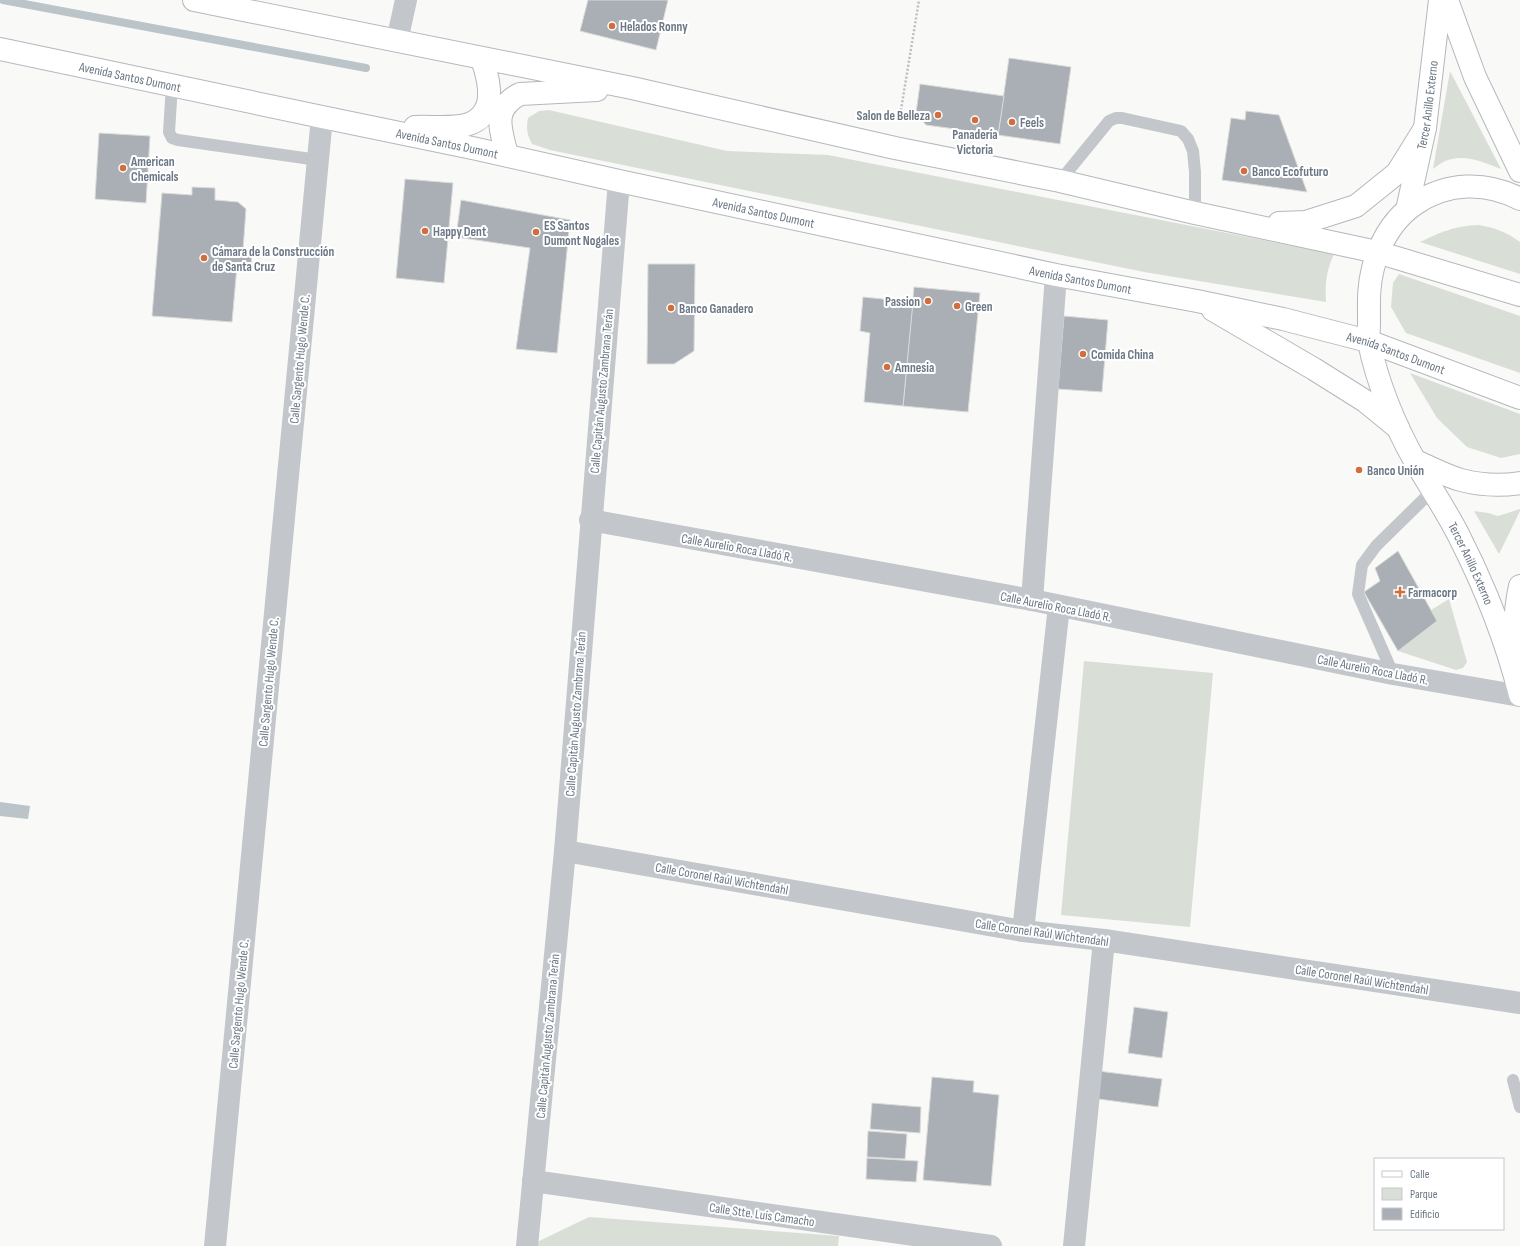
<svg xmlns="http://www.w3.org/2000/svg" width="1520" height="1246" viewBox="0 0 1520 1246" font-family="'Sofia Sans Condensed',sans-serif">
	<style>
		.green { fill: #d9ded7 }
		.water { fill: #bbc4c9 }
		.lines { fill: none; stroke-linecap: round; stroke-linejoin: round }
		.stream { stroke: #bbc4c9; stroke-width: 8 }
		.building { fill: #a9afb5; stroke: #dbdbd9 }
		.secondary-casing { stroke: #b3b8bd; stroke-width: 24 }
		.path { stroke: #bbbdc0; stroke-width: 2.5; stroke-dasharray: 2 2; stroke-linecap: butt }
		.lane { stroke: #c3c6ca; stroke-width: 12 }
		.street { stroke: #c3c6ca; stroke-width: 22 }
		.secondary { stroke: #fff; stroke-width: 22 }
		.poi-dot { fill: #d36d3e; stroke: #fff; stroke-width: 1.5 }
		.labels { text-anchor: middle; stroke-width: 4; stroke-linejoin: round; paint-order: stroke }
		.poi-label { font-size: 13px; font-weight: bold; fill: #6b7785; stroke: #fff; text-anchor: start }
		.street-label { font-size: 13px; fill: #6b7785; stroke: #fff }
	</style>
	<rect width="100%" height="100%" fill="#f9f9f7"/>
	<!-- green -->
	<g class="green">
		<path d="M1450,71L1501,169C1486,163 1468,155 1452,159C1445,160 1438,165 1433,169Z"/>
		<path d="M549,110L727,151L828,155L1334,254C1326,272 1325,283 1326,302L1144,272L550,150L532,144C527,135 526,128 528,118L539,111Z"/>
		<path d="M1479,225C1496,228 1506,232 1520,242V274L1420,242C1441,232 1454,226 1479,225Z"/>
		<polygon points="1399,274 1520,316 1520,373 1406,333 1391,307 1393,283"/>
		<polygon points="1410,373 1520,414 1520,454 1501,458 1467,447 1437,418"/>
		<polygon points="1520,509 1520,511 1499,554 1474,511 1488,513 1498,516"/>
		<polygon points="1449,599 1467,662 1463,668 1456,670 1398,651 1431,610"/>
		<polygon points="1084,661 1213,673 1190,927 1061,915"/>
		<polygon points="589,1217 839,1236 838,1246 533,1246 533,1244"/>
	</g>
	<!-- water -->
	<polygon class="water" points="0,802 30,806 28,819 0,816"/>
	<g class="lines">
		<!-- stream -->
		<polyline class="stream" points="3,0 366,68"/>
	</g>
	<!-- building -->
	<g class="building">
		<polygon points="588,0 668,0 656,50 580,31"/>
		<polygon points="1009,58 1071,67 1060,144 998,135"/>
		<polygon points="920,84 1004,96 998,135 926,125 916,113"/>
		<polygon points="1246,111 1279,115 1307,192 1222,180 1231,118 1245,120"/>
		<polygon points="99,133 150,136 146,203 95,199"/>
		<polygon points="405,179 453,183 444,283 396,278"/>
		<polygon points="192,187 215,188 215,200 238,202 246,209 243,250 252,251 251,267 237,266 232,322 152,316 162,193 192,195"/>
		<polygon points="461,200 570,220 557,353 516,349 530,248 456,237"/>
		<polygon points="648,264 695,264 694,351 674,364 647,364"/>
		<polygon points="914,287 980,293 968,412 903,406"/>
		<polygon points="863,297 913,302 903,406 864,402 870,333 860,331"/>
		<polygon points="1064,316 1108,320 1102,392 1058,389"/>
		<polygon points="1398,551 1437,621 1398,651 1364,592 1380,581 1375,568"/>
		<polygon points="1134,1007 1168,1012 1162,1058 1128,1053"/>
		<polygon points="1098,1071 1162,1079 1158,1107 1091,1098"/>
		<polygon points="932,1077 974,1081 973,1092 999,1095 991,1186 923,1180"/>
		<polygon points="872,1103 921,1107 920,1133 870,1129"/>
		<polygon points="868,1131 907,1134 905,1159 867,1157"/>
		<polygon points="867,1158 918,1161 916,1182 866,1179"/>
	</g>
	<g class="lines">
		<!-- secondary casing -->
		<g class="secondary-casing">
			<g id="secondary">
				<polyline points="194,0 632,88 895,148 1060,181 1195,213 1377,252 1520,295"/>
				<polyline points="1447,0 1475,77 1520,171"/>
				<path id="s1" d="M0,49L322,117L477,149L619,181L1056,275L1197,301L1283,319L1368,341L1520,398"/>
				<path d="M415,127C431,126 450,129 466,125C498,116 490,82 482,59"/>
				<path d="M507,155C501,130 491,109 520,94L597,90"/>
				<path id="s2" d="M1520,199C1486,181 1447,182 1415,204C1393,219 1380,242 1373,268C1368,288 1369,302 1369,323C1369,329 1368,336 1369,342C1377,382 1395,426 1415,461C1429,485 1445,509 1458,534C1484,585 1506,639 1520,695"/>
				<path id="s3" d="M1407,210L1425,128L1440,0"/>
				<polyline points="1279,223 1306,222 1356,206 1397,173 1425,128"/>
				<polyline points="1213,310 1314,369 1365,401 1398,428"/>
				<path d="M1415,461C1430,467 1446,476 1461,480C1480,485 1501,486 1520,483"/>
				<path d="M1514,655C1514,632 1515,609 1520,586"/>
			</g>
		</g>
		<!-- path -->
		<polyline class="path" points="899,122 919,0"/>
		<!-- lane -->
		<g class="lane">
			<polyline points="172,85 169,132 172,138 178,140 318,160"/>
			<polyline points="1060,181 1109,121 1116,118 1122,118 1181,131 1188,139 1193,151 1195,172 1195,213"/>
			<polyline points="1393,674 1358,594 1362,565 1376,546 1433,490"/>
			<polyline points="1513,1080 1520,1107"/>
		</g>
		<!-- street -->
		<g class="street">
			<polyline points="397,41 406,0"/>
			<polyline points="590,520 1032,600 1393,674 1520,696"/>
			<polyline points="1032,600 1056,275"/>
			<polyline points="565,851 1023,931 1104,940 1520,1003"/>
			<polyline points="1023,931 1059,606"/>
			<polyline points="533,1181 991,1246"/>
			<polyline points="215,1246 322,117"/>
			<polyline points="527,1246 565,851 619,181"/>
			<polyline points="1074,1246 1104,940"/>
		</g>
		<!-- secondary -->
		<use href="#secondary" class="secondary"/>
	</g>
	<!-- markers -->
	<g class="poi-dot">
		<circle cx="612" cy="26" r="4"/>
		<circle cx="938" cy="115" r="4"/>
		<circle cx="975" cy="120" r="4"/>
		<circle cx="1012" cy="122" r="4"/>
		<circle cx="123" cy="168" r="4"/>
		<circle cx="1244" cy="171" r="4"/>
		<circle cx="425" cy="231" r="4"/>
		<circle cx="536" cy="232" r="4"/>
		<circle cx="204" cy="258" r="4"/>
		<circle cx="928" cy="301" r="4"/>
		<circle cx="957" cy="306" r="4"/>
		<circle cx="671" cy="308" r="4"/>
		<circle cx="1083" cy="354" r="4"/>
		<circle cx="887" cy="367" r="4"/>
		<circle cx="1359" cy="470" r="4"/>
		<path d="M1398 586h4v4h4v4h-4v4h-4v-4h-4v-4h4z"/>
	</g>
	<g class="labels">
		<!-- poi labels -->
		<g class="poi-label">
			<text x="620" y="31">Helados Ronny</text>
			<text x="930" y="120" text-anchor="end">Salon de Belleza</text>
			<text x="1020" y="127">Feels</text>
			<text x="975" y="139" text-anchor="middle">Panadería<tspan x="975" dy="15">Victoria</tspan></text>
			<text x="131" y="166">American<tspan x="131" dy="15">Chemicals</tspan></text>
			<text x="1252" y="176">Banco Ecofuturo</text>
			<text x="544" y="230">ES Santos<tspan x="544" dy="15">Dumont Nogales</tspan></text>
			<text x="433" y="236">Happy Dent</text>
			<text x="212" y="256">Cámara de la Construcción<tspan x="212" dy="15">de Santa Cruz</tspan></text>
			<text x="920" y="306" text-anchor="end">Passion</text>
			<text x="965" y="311">Green</text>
			<text x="679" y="313">Banco Ganadero</text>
			<text x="1091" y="359">Comida China</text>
			<text x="895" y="372">Amnesia</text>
			<text x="1367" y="475">Banco Unión</text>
			<text x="1408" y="597">Farmacorp</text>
		</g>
		<!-- street labels -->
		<g class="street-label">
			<text dy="5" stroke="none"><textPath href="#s1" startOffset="133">Avenida Santos Dumont</textPath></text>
			<text dy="5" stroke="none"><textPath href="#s3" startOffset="107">Tercer Anillo Externo</textPath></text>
			<text dy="5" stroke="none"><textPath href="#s1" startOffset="457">Avenida Santos Dumont</textPath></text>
			<text dy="5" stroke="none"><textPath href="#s1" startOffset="781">Avenida Santos Dumont</textPath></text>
			<text dy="5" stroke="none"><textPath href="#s1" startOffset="1105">Avenida Santos Dumont</textPath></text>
			<text dy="5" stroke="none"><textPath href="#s1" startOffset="1429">Avenida Santos Dumont</textPath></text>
			<text transform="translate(299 359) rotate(-85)" y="5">Calle Sargento Hugo Wende C.</text>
			<text transform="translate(601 391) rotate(-85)" y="5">Calle Capitán Augusto Zambrana Terán</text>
			<text transform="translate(737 547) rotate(10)" y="5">Calle Aurelio Roca Lladó R.</text>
			<text dy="5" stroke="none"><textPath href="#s2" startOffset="508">Tercer Anillo Externo</textPath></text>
			<text transform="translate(1056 606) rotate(11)" y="5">Calle Aurelio Roca Lladó R.</text>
			<text transform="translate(1373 669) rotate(11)" y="5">Calle Aurelio Roca Lladó R.</text>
			<text transform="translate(268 682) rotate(-85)" y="5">Calle Sargento Hugo Wende C.</text>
			<text transform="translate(575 714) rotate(-86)" y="5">Calle Capitán Augusto Zambrana Terán</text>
			<text transform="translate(722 878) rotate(10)" y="5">Calle Coronel Raúl Wichtendahl</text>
			<text transform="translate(1042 932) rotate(8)" y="5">Calle Coronel Raúl Wichtendahl</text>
			<text transform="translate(1362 979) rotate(9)" y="5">Calle Coronel Raúl Wichtendahl</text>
			<text transform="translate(238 1004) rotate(-85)" y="5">Calle Sargento Hugo Wende C.</text>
			<text transform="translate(547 1036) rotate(-85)" y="5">Calle Capitán Augusto Zambrana Terán</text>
			<text transform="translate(762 1214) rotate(8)" y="5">Calle Stte. Luis Camacho</text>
		</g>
	</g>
	<!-- legend -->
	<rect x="1374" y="1158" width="130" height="72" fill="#ffffff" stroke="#c4c9ce"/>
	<rect x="1382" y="1171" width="20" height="6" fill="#ffffff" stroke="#c4c9ce"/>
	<text x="1410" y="1178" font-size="12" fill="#6b7785">Calle</text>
	<rect x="1382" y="1188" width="20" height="12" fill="#d9ded7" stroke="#c4c9ce"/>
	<text x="1410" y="1198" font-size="12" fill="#6b7785">Parque</text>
	<rect x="1382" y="1208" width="20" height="12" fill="#a9afb5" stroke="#c4c9ce"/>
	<text x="1410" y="1218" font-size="12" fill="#6b7785">Edificio</text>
</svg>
